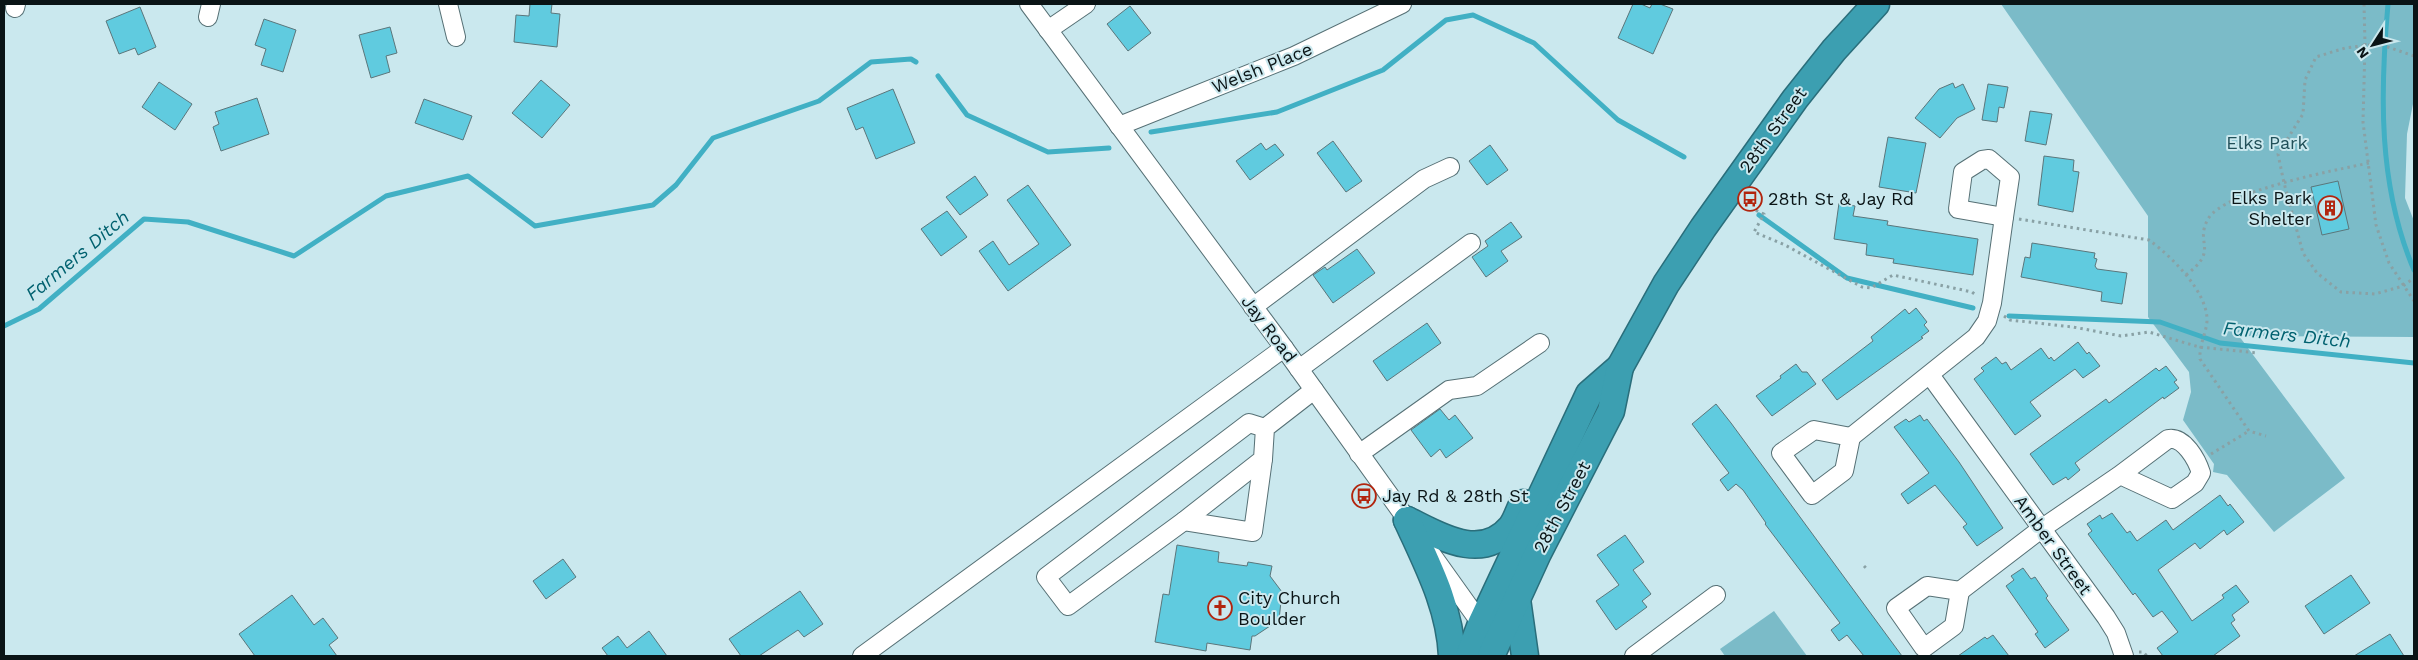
<svg xmlns="http://www.w3.org/2000/svg" width="2418" height="660" viewBox="0 0 2418 660" font-family="'Work Sans',sans-serif">
	<style>
		.green { fill: #7bbbc8 }
		.lines { fill: none; stroke-linecap: round; stroke-linejoin: round }
		.stream { stroke: #41b0c4; stroke-width: 5 }
		.building { fill: #60cbdf; stroke: #5b767b }
		.minor-casing { stroke: #567075; stroke-width: 20 }
		.highway-casing { stroke: #2a6e7b; stroke-width: 29 }
		.path { stroke: #89a1a5; stroke-width: 3; stroke-dasharray: 2.5 4; stroke-linecap: butt }
		.minor { stroke: #fff; stroke-width: 18 }
		.highway { stroke: #3c9fb1; stroke-width: 26 }
		.labels { text-anchor: middle; stroke-width: 4; stroke-linejoin: round; paint-order: stroke }
		.street-label { font-size: 18px; fill: #0a1416; stroke: #cae8ee }
		.park-label { font-size: 18px; fill: #215059; stroke: #cae8ee }
		.poi-label { font-size: 18px; fill: #0a1416; stroke: #cae8ee; text-anchor: start }
		.water-label { font-size: 19px; font-style: italic; fill: #00616f; stroke: #cae8ee }
	</style>
	<rect width="100%" height="100%" fill="#cae8ee"/>
	<!-- green -->
	<g class="green">
		<polygon points="2001,4 2414,4 2414,99 2407,134 2405,198 2414,221 2414,337 2239,336 2345,478 2274,532 2227,475 2213,472 2214,464 2183,420 2191,392 2189,372 2148,317 2148,216"/>
		<polygon points="1774,611 1807,656 1725,656 1720,649"/>
	</g>
	<g class="lines">
		<!-- stream -->
		<g class="stream">
			<path d="M2388,4C2380,93 2378,186 2414,270"/>
			<polyline points="938,76 967,115 1048,152 1109,148"/>
			<polyline points="1151,132 1277,112 1383,70 1446,20 1473,15 1534,43 1618,120 1684,157"/>
			<polyline points="1759,215 1847,278 1973,308"/>
			<polyline points="2009,316 2160,322 2220,343 2414,363"/>
			<polyline points="4,326 39,309 144,219 188,222 294,256 386,196 468,176 535,226 653,205 676,185 713,138 819,101 871,62 911,59 916,62"/>
		</g>
	</g>
	<!-- building -->
	<g class="building">
		<polygon points="530,4 552,4 551,13 560,14 557,47 514,42 516,15 529,16"/>
		<polygon points="1633,4 1641,4 1650,8 1652,4 1660,4 1673,9 1653,54 1618,38"/>
		<polygon points="1130,6 1151,33 1128,51 1107,24"/>
		<polygon points="140,7 156,47 138,55 135,48 119,54 106,21"/>
		<polygon points="264,19 296,30 283,72 261,65 266,49 255,45"/>
		<polygon points="390,27 397,53 386,56 390,72 371,78 359,35"/>
		<polygon points="541,80 570,105 542,138 512,113"/>
		<polygon points="159,82 192,104 175,130 142,107"/>
		<polygon points="1953,83 1955,88 1963,84 1975,109 1957,118 1940,138 1915,118 1939,89"/>
		<polygon points="1988,84 2008,87 2004,108 1999,107 1997,122 1982,120"/>
		<polygon points="893,89 915,143 876,159 863,127 856,130 847,108"/>
		<polygon points="257,98 269,134 221,151 213,127 219,124 215,112"/>
		<polygon points="424,99 472,116 463,140 415,123"/>
		<polygon points="2030,111 2052,114 2046,145 2025,141"/>
		<polygon points="1888,137 1926,143 1916,193 1879,187"/>
		<polygon points="1333,141 1362,181 1346,192 1317,153"/>
		<polygon points="1261,143 1266,150 1275,144 1284,155 1250,180 1236,161"/>
		<polygon points="1490,145 1508,170 1487,185 1469,161"/>
		<polygon points="2044,156 2074,160 2073,171 2079,172 2073,212 2038,205"/>
		<polygon points="975,176 988,195 960,215 946,197"/>
		<polygon points="2338,181 2349,229 2322,235 2311,187"/>
		<polygon points="1028,185 1071,245 1008,291 979,251 993,241 1009,265 1039,244 1007,200"/>
		<polygon points="1839,203 1855,206 1853,216 1888,221 1887,225 1978,239 1973,275 1893,263 1894,259 1866,255 1867,244 1834,239"/>
		<polygon points="947,211 967,237 941,256 921,229"/>
		<polygon points="1511,222 1522,237 1501,251 1508,261 1486,277 1472,257 1488,246 1485,241"/>
		<polygon points="2032,243 2095,253 2094,258 2097,259 2095,266 2097,269 2127,273 2122,304 2101,301 2102,292 2021,277 2025,257 2030,258"/>
		<polygon points="1357,249 1375,273 1333,303 1313,275 1325,267 1327,270"/>
		<polygon points="1916,308 1927,322 1924,325 1929,331 1921,337 1923,338 1837,400 1822,380 1873,341 1871,337 1905,309 1909,314"/>
		<polygon points="1427,323 1441,343 1387,381 1373,361"/>
		<polygon points="2078,342 2087,354 2089,352 2100,366 2083,378 2075,369 2030,402 2041,416 2015,435 1974,379 1984,371 1981,368 1996,357 2002,364 2006,362 2011,370 2041,348 2049,359 2051,357 2054,361"/>
		<polygon points="1796,364 1802,372 1807,372 1816,384 1772,416 1756,396 1781,378 1780,376"/>
		<polygon points="2166,366 2177,380 2174,382 2179,388 2164,399 2163,397 2075,463 2080,470 2068,480 2066,477 2053,485 2030,454 2106,399 2109,403 2156,368 2159,371"/>
		<polygon points="1716,404 1731,423 1902,656 1864,656 1847,635 1839,641 1831,630 1840,623 1765,524 1766,523 1743,490 1736,484 1728,491 1720,480 1729,473 1692,424"/>
		<polygon points="1440,409 1449,420 1455,415 1473,438 1446,458 1440,449 1431,457 1411,430"/>
		<polygon points="1920,415 1924,421 1927,419 1959,462 2003,528 1977,546 1963,527 1967,524 1935,485 1908,504 1901,494 1929,473 1894,427 1906,419 1909,422"/>
		<polygon points="2220,495 2228,506 2230,504 2244,522 2227,535 2224,530 2200,549 2195,543 2158,570 2192,621 2224,598 2222,595 2236,585 2249,602 2232,615 2235,620 2231,623 2240,636 2213,656 2163,656 2157,648 2178,632 2162,611 2153,617 2135,593 2133,595 2088,534 2092,531 2087,524 2100,515 2102,519 2112,513 2127,533 2130,531 2137,541 2166,520 2173,530"/>
		<polygon points="1625,535 1644,562 1633,570 1651,594 1642,601 1647,607 1616,630 1596,601 1619,585 1597,555"/>
		<polygon points="1177,545 1219,552 1218,562 1247,566 1248,562 1272,566 1270,576 1282,592 1279,620 1255,636 1252,636 1250,650 1207,643 1206,651 1155,642 1163,594 1169,595"/>
		<polygon points="563,559 576,577 546,599 533,581"/>
		<polygon points="2023,568 2031,579 2035,577 2048,596 2046,598 2069,630 2045,648 2035,634 2038,632 2006,586 2014,580 2011,576"/>
		<polygon points="2351,575 2370,603 2324,634 2305,606"/>
		<polygon points="800,591 823,624 804,637 798,630 759,656 741,656 729,639"/>
		<polygon points="292,595 314,625 323,618 338,638 329,645 337,656 255,656 239,634"/>
		<polygon points="649,631 667,656 608,656 602,648 618,636 627,648"/>
		<polygon points="2390,634 2404,656 2354,656"/>
		<polygon points="1993,635 2009,656 1958,656 1985,637 1987,639"/>
	</g>
	<g class="lines">
		<!-- minor casing -->
		<g class="minor-casing">
			<g id="minor">
				<polyline points="448,4 456,37"/>
				<polyline points="1029,4 1284,348 1413,528"/>
				<polyline points="15,8 16,4"/>
				<polyline points="208,17 211,4"/>
				<polyline points="1048,30 1086,4"/>
				<polyline points="1119,126 1294,56 1402,4"/>
				<polygon points="1989,159 2010,177 2004,217 1958,209 1963,172 1982,160"/>
				<polyline points="1253,307 1424,179 1450,167"/>
				<polyline points="1299,369 1471,243"/>
				<polyline points="1930,375 2106,617 2116,633 2124,656"/>
				<polyline points="1265,428 1249,423 1046,577 1068,606 1184,521 1263,459 1265,428 1314,390"/>
				<polygon points="1814,430 1851,437 1844,471 1812,495 1781,453"/>
				<polyline points="1851,437 1976,337 1987,321 1992,303 2004,217"/>
				<polyline points="1359,454 1449,390 1477,386 1540,343"/>
				<polyline points="1184,521 1253,532 1263,459"/>
				<polyline points="1432,555 1487,632"/>
				<polygon points="1927,586 1960,591 1954,626 1924,648 1896,608"/>
				<path d="M1960,591L2041,529L2120,475L2172,499L2195,483L2201,473C2197,460 2184,436 2168,439L2120,475"/>
				<polyline points="862,656 1284,348"/>
				<polyline points="1634,656 1716,595"/>
			</g>
		</g>
		<!-- highway casing -->
		<g class="highway-casing">
			<g id="highway">
				<path d="M1407,520C1438,535 1481,563 1511,527C1516,521 1519,510 1523,503"/>
				<path d="M1407,520C1427,564 1450,607 1452,656"/>
				<polyline points="1517,599 1525,656"/>
				<polyline points="1469,656 1481,624 1589,394 1620,367"/>
				<polyline points="1491,656 1538,553 1611,411 1620,367 1666,284 1703,228 1795,99 1834,50 1876,4"/>
			</g>
		</g>
		<!-- path -->
		<g class="path">
			<polyline points="2364,4 2365,45 2363,122 2376,225 2389,263 2414,301"/>
			<polyline points="2414,56 2379,44 2345,48 2316,57 2305,80 2303,114 2278,154 2284,183 2303,253 2317,273 2341,292 2375,294 2403,286 2414,278"/>
			<polyline points="1744,205 1764,214 1754,232 1785,245 1862,287 1871,288 1893,275 1972,292 1977,296"/>
			<path d="M2019,219L2149,240C2171,256 2208,292 2207,321C2206,334 2199,345 2200,359L2249,431L2266,436"/>
			<path d="M2186,275C2220,249 2194,244 2208,219C2224,191 2336,170 2369,163"/>
			<polyline points="2004,316 2010,320 2073,327 2121,336 2149,332 2199,347 2258,353"/>
			<polyline points="2211,454 2249,431"/>
			<polyline points="1864,566 1866,568"/>
			<polyline points="2139,652 2143,652 2147,656"/>
		</g>
		<!-- minor -->
		<use href="#minor" class="minor"/>
		<!-- highway -->
		<use href="#highway" class="highway"/>
	</g>
	<!-- icons -->
	<defs>
		<g id="bus-ring" transform="scale(1.25)"><circle r="9.5" fill="#cae8ee" stroke="#b2250e" stroke-width="1.5"/><path d="M-5-6H5V4H4V6H2V4H-2V6H-4V4H-5ZM-3.5-4V0h7V-4ZM-3.5 1.2v1.5H-2V1.2ZM2 1.2v1.5H3.5V1.2Z" fill="#b2250e"/></g>
		<g id="building-ring" transform="scale(1.25)"><circle r="9.5" fill="#cae8ee" stroke="#b2250e" stroke-width="1.5"/><path d="M-4-6H4V6H1V3H-1V6H-4ZM-2.5-4.3h1.7v1.8h-1.7ZM.8-4.3h1.7v1.8H.8ZM-2.5-1h1.7V.8h-1.7ZM.8-1h1.7V.8H.8Z" fill="#b2250e"/></g>
		<g id="church-ring" transform="scale(1.25)"><circle r="9.5" fill="#cae8ee" stroke="#b2250e" stroke-width="1.5"/><path d="M-1.2-6h2.4v3.5h3.3v2.4h-3.3V6h-2.4V-.1h-3.3v-2.4h3.3Z" fill="#b2250e"/></g>
	</defs>
	<g fill-rule="evenodd">
		<use href="#bus-ring" x="1750" y="199"/>
		<use href="#building-ring" x="2330" y="208"/>
		<use href="#bus-ring" x="1364" y="496"/>
		<use href="#church-ring" x="1220" y="608"/>
	</g>
	<g class="labels">
		<!-- street labels -->
		<g class="street-label">
			<text transform="translate(1262 68) rotate(-22)" y="6">Welsh Place</text>
			<text transform="translate(1773 130) rotate(-54)" y="6">28th Street</text>
			<text transform="translate(1269 329) rotate(53)" y="6">Jay Road</text>
			<text transform="translate(1562 507) rotate(-62)" y="6">28th Street</text>
			<text transform="translate(2053 545) rotate(54)" y="6">Amber Street</text>
		</g>
		<!-- park labels -->
		<g class="park-label">
			<text x="2267" y="149">Elks Park</text>
		</g>
		<!-- poi labels -->
		<g class="poi-label">
			<text x="2312" y="204" text-anchor="end">Elks Park<tspan x="2312" dy="21">Shelter</tspan></text>
			<text x="1768" y="205">28th St &amp; Jay Rd</text>
			<text x="1382" y="502">Jay Rd &amp; 28th St</text>
			<text x="1238" y="604">City Church<tspan x="1238" dy="21">Boulder</tspan></text>
		</g>
		<!-- water labels -->
		<g class="water-label">
			<text transform="translate(77 255) rotate(-40)" y="7">Farmers Ditch</text>
			<text transform="translate(2287 334) rotate(6)" y="7">Farmers Ditch</text>
		</g>
	</g>
	<!-- border -->
	<rect width="2418" height="660" fill="none" stroke="#0a1416" stroke-width="10"/>
	<!-- north arrow -->
	<g transform="translate(2373 45) rotate(234)" stroke="#cae8ee" stroke-width="4" paint-order="stroke">
	<path d="M0-4L9 19L0 12L-9 19Z" fill="#0a1416"/>
	<text y="-8" font-size="14" font-weight="bold" text-anchor="middle" fill="#0a1416">N</text>
	</g>
</svg>
